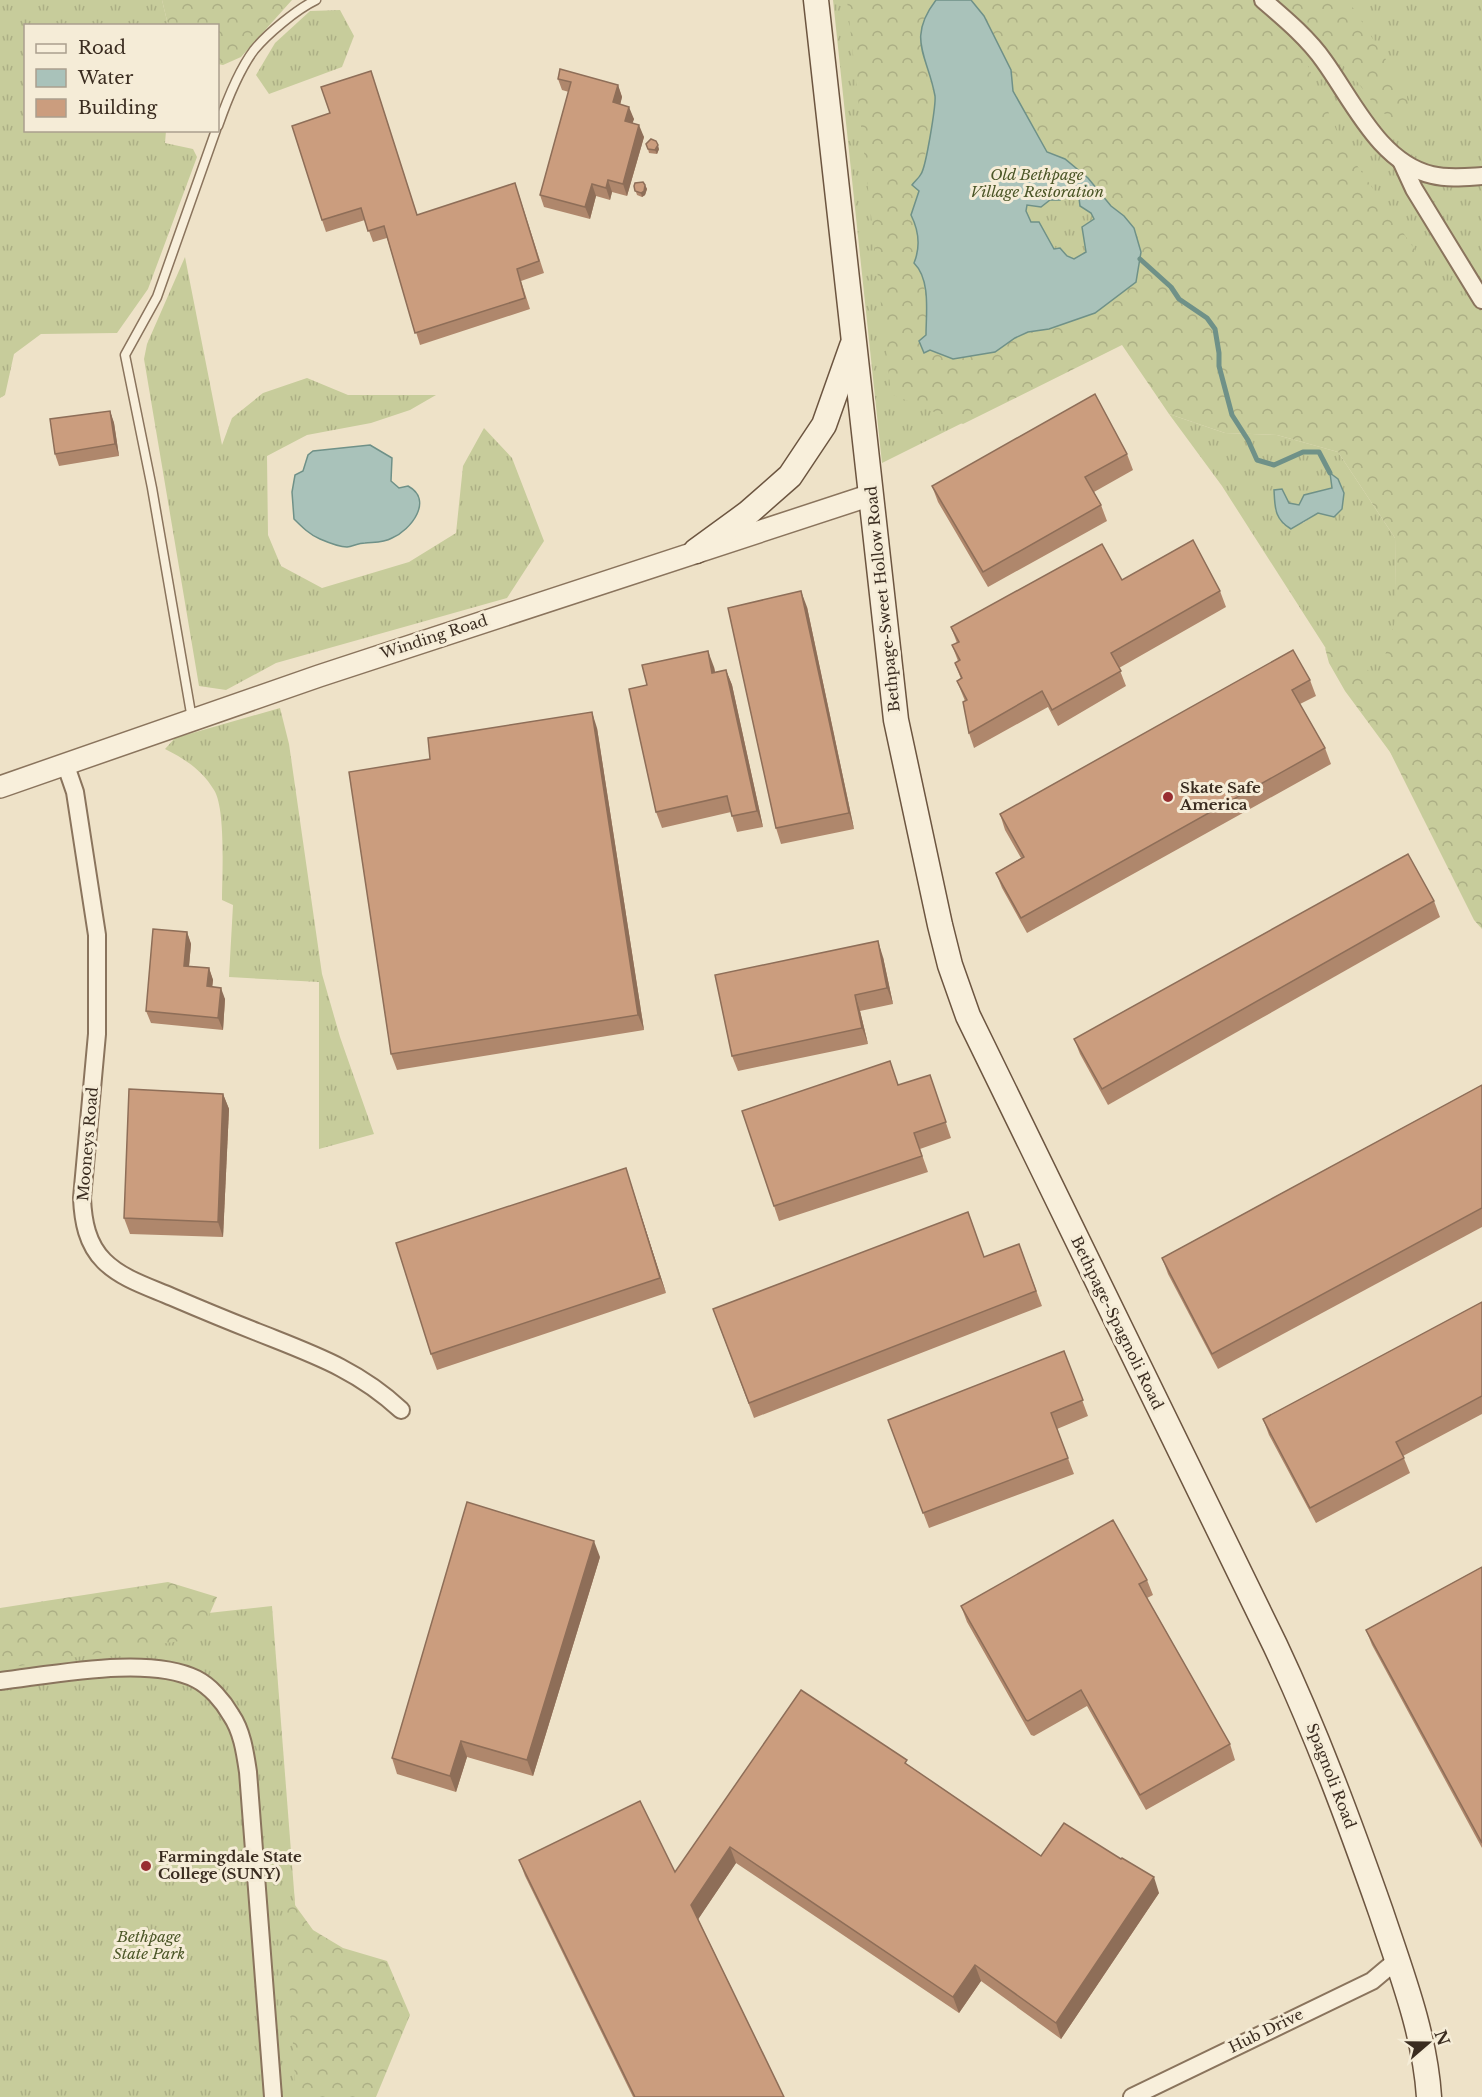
<svg xmlns="http://www.w3.org/2000/svg" width="1482" height="2097" viewBox="0 0 1482 2097" font-family="'Libre Baskerville',serif">
	<style>
		.grass { fill: url(#grass-tufts); fill-rule: evenodd }
		.forest { fill: url(#forest-crowns) }
		.water { fill: #a9c2ba; stroke: #6f9188; stroke-width: 1.5; fill-rule: evenodd }
		.lines { fill: none; stroke-linecap: round; stroke-linejoin: round }
		.stream { stroke: #6f9188; stroke-width: 5 }
		.service-casing { stroke: #8a745d; stroke-width: 11 }
		.minor-casing { stroke: #8a745d; stroke-width: 20 }
		.tertiary-casing { stroke: #8a745d; stroke-width: 24 }
		.secondary-casing { stroke: #6c5540; stroke-width: 27 }
		.service { stroke: #f8efdb; stroke-width: 8 }
		.minor { stroke: #f8efdb; stroke-width: 16 }
		.tertiary { stroke: #f8efdb; stroke-width: 21 }
		.secondary { stroke: #f8efdb; stroke-width: 24 }
		.wall { fill: #af876c }
		.shaded-wall { fill: #8e6e58 }
		.building { fill: #cb9d7e; stroke: #8e6e58; stroke-width: 1.5 }
		.poi-dot { fill: #982e30; stroke: #f5ecd7; stroke-width: 2 }
		.labels { text-anchor: middle; stroke-width: 6; stroke-linejoin: round; paint-order: stroke }
		.park-label { font-size: 15px; font-style: italic; fill: #4b5627; stroke: #f5ecd7 }
		.street-label { font-size: 15px; fill: #3a2c20; stroke: #f5ecd7 }
		.poi-label { font-size: 15px; font-weight: bold; fill: #3a2c20; stroke: #f5ecd7; text-anchor: start }
	</style>
	<defs>
		<pattern id="grass-tufts" width="24" height="20" patternUnits="userSpaceOnUse" patternTransform="scale(1.5)"><rect width="24" height="20" fill="#c7cc9b"/><path d="M3 7l-1-3M5 7V3M7 7l1-3M15 17l-1-3M17 17v-4M19 17l1-3" fill="none" stroke="#acaf85"/></pattern>
		<pattern id="forest-crowns" width="20" height="18" patternUnits="userSpaceOnUse" patternTransform="scale(1.5)"><rect width="20" height="18" fill="#c7cc9b"/><path d="M2 6a3 3 0 1 1 6 0M12 15a3 3 0 1 1 6 0" fill="none" stroke="#acaf85"/></pattern>
	</defs>
	<rect width="100%" height="100%" fill="#eee2c8"/>
	<!-- grass -->
	<g class="grass">
		<polygon points="0,0 162,0 168,25 26,26 26,130 166,131 165,143 193,149 197,157 148,289 117,333 41,334 14,354 5,395 0,398"/>
		<path d="M833,0H1482V900L1332,658L1222,486L1169,414L1225,433L1277,435L1338,452L1395,538L1396,590L1425,567L1243,283L882,463ZM1330,474L1344,493L1342,509L1318,513L1303,523L1284,525L1275,510V490H1282L1289,503L1299,505L1320,491L1333,488Z"/>
		<polygon points="340,10 354,36 342,67 269,94 256,75 275,43 310,11"/>
		<polygon points="185,257 222,445 232,418 263,393 307,378 348,395 436,395 410,410 371,423 307,435 267,456 268,535 281,566 322,588 409,562 456,533 463,466 484,428 512,458 544,541 507,598 276,663 226,690 199,686 144,359 147,344"/>
		<path d="M280,708L289,744L322,974L340,1037L374,1134L319,1149V982L229,977L233,905L222,900C222,876 226,809 214,790C202,770 185,759 165,749L175,738Z"/>
		<polygon points="272,1606 310,2097 0,2097 0,1636"/>
	</g>
	<!-- forest -->
	<g class="forest">
		<polygon points="162,0 292,0 241,57 223,65 218,64 218,26 168,25"/>
		<path d="M847,0H936L924,17L922,50L935,99L922,173L912,184L919,191L911,215C918,229 917,241 919,256C921,272 925,287 926,303C927,319 926,334 930,350L953,359L995,352L1015,338L1028,332L1049,329L1095,313L1136,282L1124,216L1111,206L1088,178L1065,159L1047,152L1013,91L1011,70L984,16L971,0H1239L1295,37L1343,145L1450,301L1482,327V929L1474,920L1390,752L1345,691L1329,663L1325,648L1379,676L1396,618L1395,538L1338,452L1277,435L1225,433L1169,414L1122,345L963,424L891,394Z"/>
		<polygon points="1282,0 1348,0 1406,91 1410,116 1396,120 1378,110 1359,84 1315,32"/>
		<polygon points="168,1582 217,1597 199,1638 0,1669 0,1608"/>
		<polygon points="284,1890 313,1930 343,1948 387,1961 410,2015 376,2097 296,2097"/>
	</g>
	<!-- water -->
	<g class="water">
		<path d="M936,0H971L984,16L1011,70L1013,91L1047,152L1065,159L1088,178L1111,206L1124,216L1134,228L1141,252L1136,282L1095,313L1049,329L1028,332L1015,338L995,352L953,359L930,350L924,353L919,341L926,335C926,313 931,280 914,263C921,246 919,231 911,215L919,191L912,185C915,181 919,178 921,174C926,167 936,105 935,96C928,56 906,39 936,0ZM1072,187L1078,190L1080,206L1091,213L1094,219L1082,227L1086,252L1074,259L1067,256L1060,248L1054,249L1039,222H1031L1026,211L1027,205L1041,207L1050,200H1060Z"/>
		<path d="M370,445L392,458L391,481L399,488L408,486C434,500 411,530 392,538C383,543 375,542 365,543C359,543 353,546 347,547C339,547 327,542 320,539C310,535 302,527 294,519L292,492L295,475L303,471L308,455L313,451Z"/>
		<path d="M1330,473L1338,479L1344,493L1342,509L1334,517L1318,513L1291,529C1274,519 1275,507 1274,490L1282,489L1289,503L1299,505L1304,495L1332,488Z"/>
	</g>
	<g class="lines">
		<!-- stream -->
		<polyline class="stream" points="1140,259 1171,287 1179,299 1207,318 1215,329 1219,353 1219,366 1232,415 1248,440 1257,460 1274,465 1303,452 1319,452 1330,473"/>
		<!-- service casing -->
		<g class="service-casing">
			<g id="service">
				<path d="M218,126C226,103 239,70 254,50C267,34 297,9 316,0"/>
				<polyline points="192,719 152,488 125,355 157,297 216,130"/>
			</g>
		</g>
		<!-- minor casing -->
		<g class="minor-casing">
			<g id="minor">
				<path d="M1263,0C1284,18 1308,38 1324,61C1353,101 1380,163 1432,175C1448,179 1466,177 1482,176"/>
				<polyline points="1402,163 1414,189 1482,300"/>
				<path d="M65,763L75,792L97,935V1034L82,1198C83,1221 87,1244 104,1261C122,1279 149,1287 172,1297C200,1309 229,1321 257,1332C312,1354 357,1369 401,1410"/>
				<path d="M0,1681C52,1675 148,1655 196,1679C210,1686 223,1701 231,1715C242,1731 245,1752 248,1772L273,2097"/>
				<polyline points="1132,2097 1372,1981 1397,1960"/>
			</g>
		</g>
		<!-- tertiary casing -->
		<g class="tertiary-casing">
			<polyline id="tertiary" points="0,787 319,676 871,495"/>
		</g>
		<!-- secondary casing -->
		<g class="secondary-casing">
			<g id="secondary">
				<path d="M816,0L896,720L940,925L950,965L968,1016L1275,1645C1316,1732 1349,1821 1381,1912C1401,1972 1425,2034 1429,2097"/>
				<polyline points="696,551 748,513 790,476 824,425 852,346"/>
			</g>
		</g>
		<!-- service -->
		<use href="#service" class="service"/>
		<!-- minor -->
		<use href="#minor" class="minor"/>
		<!-- tertiary -->
		<use href="#tertiary" class="tertiary"/>
		<!-- secondary -->
		<use href="#secondary" class="secondary"/>
	</g>
	<!-- wall -->
	<g class="wall">
		<polygon points="371,71 417,215 519,195 544,273 521,281 530,309 420,345 387,238 373,242 365,220 326,232 322,220 330,113"/>
		<polygon points="558,79 618,85 622,97 620,104 634,119 632,123 644,137 627,196 612,192 610,200 596,196 590,219 544,207 540,195 569,92 562,90"/>
		<polygon points="648,149 659,149 657,154 649,153"/>
		<polygon points="645,185 647,189 645,195 642,197 637,195 634,186"/>
		<polygon points="110,411 114,423 119,456 59,466 55,454"/>
		<polygon points="1127,454 1133,470 1094,492 1101,505 1107,521 988,587 938,502 932,486"/>
		<polygon points="1122,580 1220,591 1226,607 1119,668 1126,686 1058,726 1048,707 974,748 969,733 965,701 957,681 961,679 955,663 958,661 952,645 957,643 951,627"/>
		<polygon points="807,607 854,829 781,844 776,828"/>
		<polygon points="714,667 715,672 726,670 732,685 763,827 737,832 731,812 662,828 656,812 647,685"/>
		<polygon points="1310,680 1316,696 1300,704 1325,748 1331,764 1027,933 1002,888 996,873 1021,858 1005,830 1000,814"/>
		<polygon points="597,728 644,1030 397,1070 391,1054 430,759"/>
		<polygon points="1434,901 1440,917 1108,1105 1080,1054 1074,1039"/>
		<polygon points="187,932 191,944 189,966 209,968 213,980 212,987 225,999 223,1030 151,1023 146,1011"/>
		<polygon points="883,957 893,1004 860,1011 868,1044 738,1071 732,1056"/>
		<polygon points="930,1075 951,1138 920,1149 928,1172 779,1221 774,1206 899,1085"/>
		<polygon points="1482,1085 1482,1227 1218,1369 1168,1274 1162,1258"/>
		<polygon points="223,1094 229,1109 223,1237 130,1234 124,1218"/>
		<polygon points="631,1184 666,1293 437,1370 431,1354"/>
		<polygon points="1019,1244 1042,1306 754,1418 713,1309 984,1257"/>
		<polygon points="1482,1302 1482,1414 1403,1456 1410,1473 1316,1523 1269,1435 1263,1419"/>
		<polygon points="1064,1351 1088,1416 1057,1429 1074,1474 929,1528 888,1420"/>
		<polygon points="600,1557 533,1776 467,1757 456,1792 397,1774 392,1758"/>
		<polygon points="1482,1567 1482,1848 1372,1645 1366,1630"/>
		<polygon points="1147,1580 1153,1595 1147,1598 1230,1744 1235,1760 1146,1810 1087,1706 1034,1736 1031,1735 967,1622 961,1606"/>
		<polygon points="909,1766 1041,1856 1159,1893 1061,2039 981,1981 959,2013 736,1863 698,1919 784,2097 633,2097 525,1876 519,1860 675,1872"/>
	</g>
	<!-- shaded-wall -->
	<g class="shaded-wall">
		<polygon points="618,85 622,97 618,114 613,102"/>
		<polygon points="629,107 634,119 629,133 625,121"/>
		<polygon points="639,125 644,137 627,196 623,184"/>
		<polygon points="658,145 659,149 657,154 655,150"/>
		<polygon points="608,180 612,192 610,200 606,188"/>
		<polygon points="592,184 596,196 590,219 585,207"/>
		<polygon points="645,185 647,189 645,195 642,197 641,193"/>
		<polygon points="110,411 114,423 119,456 115,444"/>
		<polygon points="801,591 807,607 854,829 849,813"/>
		<polygon points="708,651 714,667 718,688 712,673"/>
		<polygon points="726,670 732,685 763,827 757,811"/>
		<polygon points="592,712 597,728 644,1030 638,1015"/>
		<polygon points="187,932 191,944 188,977 184,966"/>
		<polygon points="878,941 883,957 893,1004 887,988"/>
		<polygon points="209,968 213,980 211,998 207,986"/>
		<polygon points="221,988 225,999 223,1030 218,1018"/>
		<polygon points="855,995 860,1011 868,1044 862,1028"/>
		<polygon points="223,1094 229,1109 223,1237 218,1222"/>
		<polygon points="626,1168 631,1184 666,1293 660,1278"/>
		<polygon points="594,1541 600,1557 533,1776 527,1760"/>
		<polygon points="461,1741 467,1757 456,1792 450,1776"/>
		<polygon points="730,1847 736,1863 697,1921 691,1905"/>
		<polygon points="1154,1877 1159,1893 1061,2039 1056,2023"/>
		<polygon points="975,1965 981,1981 959,2013 953,1997"/>
	</g>
	<!-- building -->
	<g class="building">
		<polygon points="560,69 618,85 613,102 629,107 625,121 639,125 623,184 608,180 606,188 592,184 585,207 540,195 571,82 558,79"/>
		<polygon points="371,71 417,215 515,183 539,261 517,269 525,298 415,333 384,226 368,231 361,208 322,220 292,126 330,113 321,87"/>
		<polygon points="651,139 656,141 658,145 655,150 648,149 646,144"/>
		<polygon points="643,182 645,185 644,191 641,193 635,191 634,186 635,183"/>
		<polygon points="1095,394 1127,454 1085,477 1101,505 983,572 932,486"/>
		<polygon points="110,411 115,444 55,454 50,419"/>
		<polygon points="1193,540 1220,591 1111,653 1121,671 1052,710 1042,691 969,733 963,702 967,700 957,681 962,678 955,663 960,660 952,645 959,642 951,627 1102,544 1122,580"/>
		<polygon points="801,591 849,813 776,828 728,608"/>
		<polygon points="1293,650 1310,680 1292,690 1325,748 1021,918 996,873 1024,857 1000,814"/>
		<polygon points="708,651 712,673 726,670 757,811 732,816 727,796 656,812 629,689 647,685 642,665"/>
		<polygon points="592,712 638,1015 391,1054 349,772 430,759 428,738"/>
		<polygon points="1408,854 1434,901 1102,1089 1074,1039"/>
		<polygon points="153,929 187,932 184,966 209,968 207,986 221,988 218,1018 146,1011"/>
		<polygon points="878,941 887,988 855,995 862,1028 732,1056 715,975"/>
		<polygon points="890,1061 898,1085 930,1075 946,1122 914,1133 922,1156 774,1206 742,1111"/>
		<polygon points="1482,1085 1482,1208 1212,1354 1162,1258"/>
		<polygon points="129,1089 223,1094 218,1222 124,1218"/>
		<polygon points="626,1168 660,1278 431,1354 396,1243"/>
		<polygon points="968,1212 984,1257 1019,1244 1036,1291 749,1403 713,1309"/>
		<polygon points="1482,1302 1482,1396 1396,1442 1404,1458 1310,1508 1263,1419"/>
		<polygon points="1064,1351 1083,1400 1051,1413 1068,1458 923,1513 888,1420"/>
		<polygon points="467,1502 594,1541 527,1760 461,1741 450,1776 392,1758"/>
		<polygon points="1113,1520 1147,1580 1139,1584 1230,1744 1140,1795 1081,1690 1028,1721 1026,1720 961,1606"/>
		<polygon points="1482,1567 1482,1843 1366,1630"/>
		<polygon points="801,1690 907,1760 905,1763 1041,1856 1064,1823 1121,1859 1122,1858 1154,1877 1056,2023 975,1965 953,1997 730,1847 691,1905 784,2097 635,2097 519,1860 640,1801 675,1872"/>
	</g>
	<!-- markers -->
	<g class="poi-dot">
		<circle cx="1168" cy="797" r="6"/>
		<circle cx="146" cy="1866" r="6"/>
	</g>
	<g class="labels">
		<!-- park labels -->
		<g class="park-label">
			<text x="1037" y="180">Old Bethpage<tspan x="1037" dy="17">Village Restoration</tspan></text>
			<text x="149" y="1942">Bethpage<tspan x="149" dy="17">State Park</tspan></text>
		</g>
		<!-- street labels -->
		<g class="street-label">
			<text transform="translate(883 599) rotate(-96)" y="5">Bethpage-Sweet Hollow Road</text>
			<text transform="translate(434 637) rotate(-18)" y="5">Winding Road</text>
			<text transform="translate(88 1144) rotate(-85)" y="5">Mooneys Road</text>
			<text transform="translate(1117 1323) rotate(64)" y="5">Bethpage-Spagnoli Road</text>
			<text transform="translate(1331 1776) rotate(69)" y="5">Spagnoli Road</text>
			<text transform="translate(1266 2031) rotate(-26)" y="5">Hub Drive</text>
		</g>
		<!-- poi labels -->
		<g class="poi-label">
			<text x="1180" y="793">Skate Safe<tspan x="1180" dy="17">America</tspan></text>
			<text x="158" y="1862">Farmingdale State<tspan x="158" dy="17">College (SUNY)</tspan></text>
		</g>
	</g>
	<!-- legend -->
	<rect x="24" y="24" width="195" height="108" fill="#f5ecd7" stroke="#aa9f8e" stroke-width="1.5"/>
	<rect x="36" y="44" width="30" height="9" fill="#f8efdb" stroke="#aa9f8e" stroke-width="1.5"/>
	<text x="78" y="54" font-size="18" fill="#3a2c20">Road</text>
	<rect x="36" y="69" width="30" height="18" fill="#a9c2ba" stroke="#aa9f8e" stroke-width="1.5"/>
	<text x="78" y="84" font-size="18" fill="#3a2c20">Water</text>
	<rect x="36" y="99" width="30" height="18" fill="#cb9d7e" stroke="#aa9f8e" stroke-width="1.5"/>
	<text x="78" y="114" font-size="18" fill="#3a2c20">Building</text>
	<!-- north arrow -->
	<g transform="translate(1428 2043) rotate(70)" stroke="#f5ecd7" stroke-width="4.5" paint-order="stroke">
	<path d="M0-4.5L10 22L0 15L-10 22Z" fill="#3a2c20"/>
	<text y="-9" font-size="16" font-weight="bold" text-anchor="middle" fill="#3a2c20">N</text>
	</g>
</svg>
